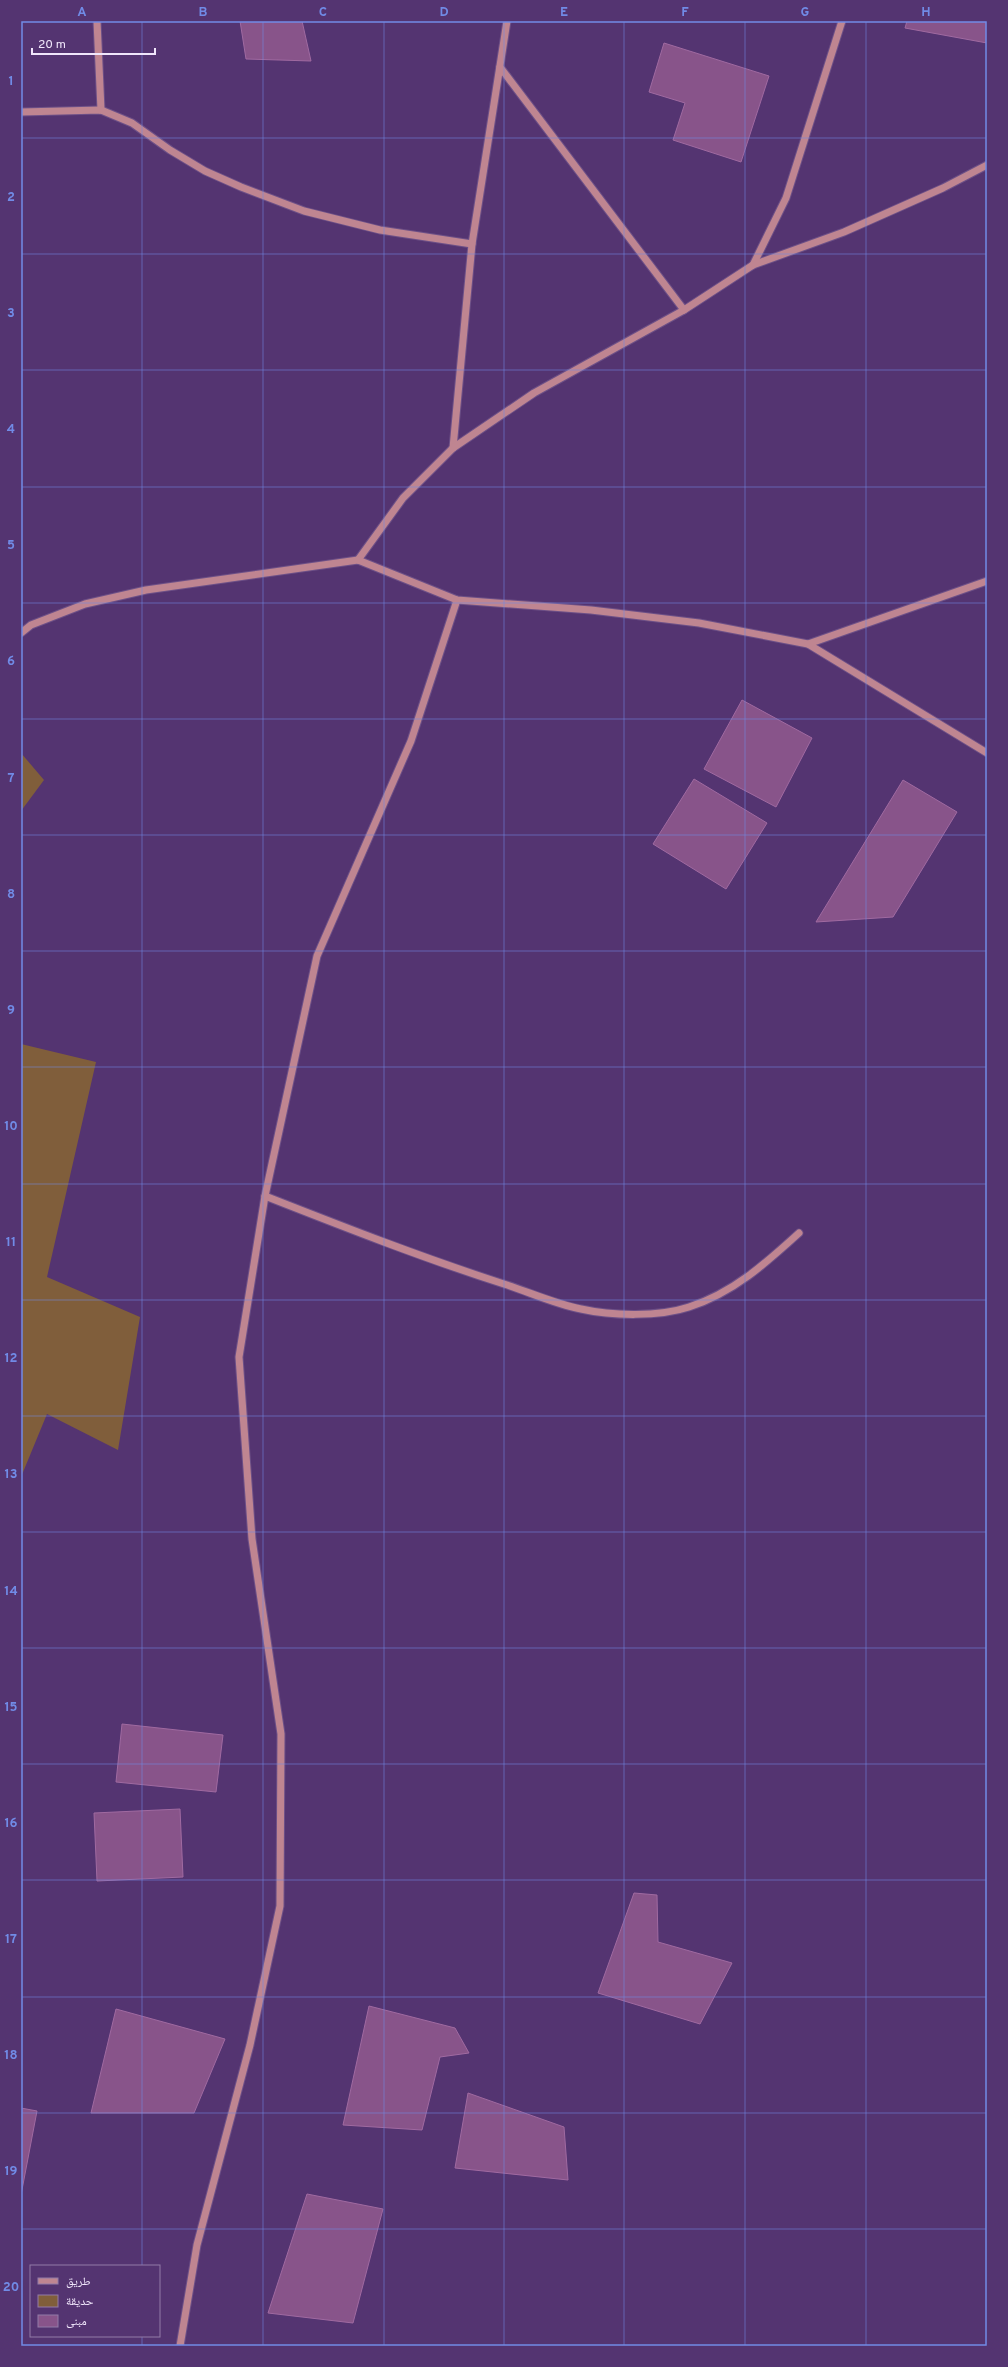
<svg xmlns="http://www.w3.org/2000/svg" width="1008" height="2367" viewBox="0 0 1008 2367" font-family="Overpass,'Noto Naskh Arabic',sans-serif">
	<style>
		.green { fill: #805e3b }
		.building { fill: #88548a; stroke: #a06aa1 }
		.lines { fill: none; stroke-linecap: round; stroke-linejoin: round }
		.minor-casing { stroke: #6d5087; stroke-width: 9 }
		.minor { stroke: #bf8591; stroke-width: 7 }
		.grid { fill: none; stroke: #718be6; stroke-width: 1; stroke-opacity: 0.55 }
		.neatline { fill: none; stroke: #718be6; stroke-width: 1.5 }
		.grid-label { font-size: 13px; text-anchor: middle; font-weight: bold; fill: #718be6 }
	</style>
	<rect width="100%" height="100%" fill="#543471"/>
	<!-- green -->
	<g class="green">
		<polygon points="21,753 44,780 21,811"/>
		<polygon points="21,1044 96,1062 47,1277 140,1317 118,1450 47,1414 21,1477"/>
	</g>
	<!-- building -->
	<g class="building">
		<polygon points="240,21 302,21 311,61 246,59"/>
		<polygon points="907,21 987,21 987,43 905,28"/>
		<polygon points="664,43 769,76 741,162 673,140 685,103 649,92"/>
		<polygon points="742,700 812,738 776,807 704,769"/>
		<polygon points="694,779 767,823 726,889 653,844"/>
		<polygon points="903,780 957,812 893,917 816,922"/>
		<polygon points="122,1724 223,1735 216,1792 116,1782"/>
		<polygon points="180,1809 183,1877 97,1881 94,1813"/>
		<polygon points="634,1893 657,1895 658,1942 732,1963 700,2024 598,1993"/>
		<polygon points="369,2006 455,2028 469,2053 440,2057 422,2130 343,2125"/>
		<polygon points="116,2009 225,2039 194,2113 91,2113"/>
		<polygon points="468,2093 564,2127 568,2180 455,2168"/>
		<polygon points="21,2108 37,2111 21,2195"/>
		<polygon points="307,2194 383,2209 353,2323 268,2313"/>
	</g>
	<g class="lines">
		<!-- minor casing -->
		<g class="minor-casing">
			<g id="minor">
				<polyline points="97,21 101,110"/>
				<polyline points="500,67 684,310"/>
				<polyline points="21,112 101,110 132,123 170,150 205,171 241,187 304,211 380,230 472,244"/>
				<polyline points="753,265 786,198 842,21"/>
				<polyline points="453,448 472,244 507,21"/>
				<polyline points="358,560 403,498 453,448 534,393 684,310 753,265 844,232 943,188 987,165"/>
				<polyline points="21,633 31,625 85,604 146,590 358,560 457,600 591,610 699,623 808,644 987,753"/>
				<polyline points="808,644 987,581"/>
				<path d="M265,1196C344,1227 423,1258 504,1284C529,1292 555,1304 581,1309C612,1316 659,1317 689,1307C733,1293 766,1263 799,1233"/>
				<polyline points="180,2346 197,2245 250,2045 280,1906 281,1734 252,1539 239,1357 265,1196 317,956 411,741 457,600"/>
			</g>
		</g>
		<!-- minor -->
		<use href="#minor" class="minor"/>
	</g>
	<!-- grid -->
	<path class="grid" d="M142,21V2266M263,21V2346M384,21V2346M504,21V2346M624,21V2346M745,21V2346M866,21V2346M21,138H987M21,254H987M21,370H987M21,487H987M21,603H987M21,719H987M21,835H987M21,951H987M21,1067H987M21,1184H987M21,1300H987M21,1416H987M21,1532H987M21,1648H987M21,1764H987M21,1880H987M21,1997H987M21,2113H987M21,2229H987M142,2336V2346"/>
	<!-- border -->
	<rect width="1008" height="2367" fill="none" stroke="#543471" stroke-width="44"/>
	<!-- legend -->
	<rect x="30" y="2265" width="130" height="72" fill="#543471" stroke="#927ba8"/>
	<rect x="38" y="2278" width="20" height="6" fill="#bf8591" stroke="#927ba8"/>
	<text x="66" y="2285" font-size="12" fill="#f0e6fb">طريق</text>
	<rect x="38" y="2295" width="20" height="12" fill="#805e3b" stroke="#927ba8"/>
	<text x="66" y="2305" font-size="12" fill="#f0e6fb">حديقة</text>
	<rect x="38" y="2315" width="20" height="12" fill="#88548a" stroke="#927ba8"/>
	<text x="66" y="2325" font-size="12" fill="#f0e6fb">مبنى</text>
	<!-- scale -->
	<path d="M32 48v6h123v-6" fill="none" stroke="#f0e6fb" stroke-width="2"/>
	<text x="38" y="48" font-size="12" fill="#f0e6fb" stroke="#543471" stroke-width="3" paint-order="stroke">20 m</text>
	<rect x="22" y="22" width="964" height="2323" class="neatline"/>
	<g class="grid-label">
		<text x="82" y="16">A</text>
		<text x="203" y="16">B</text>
		<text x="323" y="16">C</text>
		<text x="444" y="16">D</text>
		<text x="564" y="16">E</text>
		<text x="685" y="16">F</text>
		<text x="805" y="16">G</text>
		<text x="926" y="16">H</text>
		<text x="11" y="85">1</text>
		<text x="11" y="201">2</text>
		<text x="11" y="317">3</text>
		<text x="11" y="433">4</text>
		<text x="11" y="549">5</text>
		<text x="11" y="665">6</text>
		<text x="11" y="782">7</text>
		<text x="11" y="898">8</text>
		<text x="11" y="1014">9</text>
		<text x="11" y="1130">10</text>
		<text x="11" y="1246">11</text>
		<text x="11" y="1362">12</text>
		<text x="11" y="1478">13</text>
		<text x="11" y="1595">14</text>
		<text x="11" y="1711">15</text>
		<text x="11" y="1827">16</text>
		<text x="11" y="1943">17</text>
		<text x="11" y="2059">18</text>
		<text x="11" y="2175">19</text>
		<text x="11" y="2291">20</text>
	</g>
</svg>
